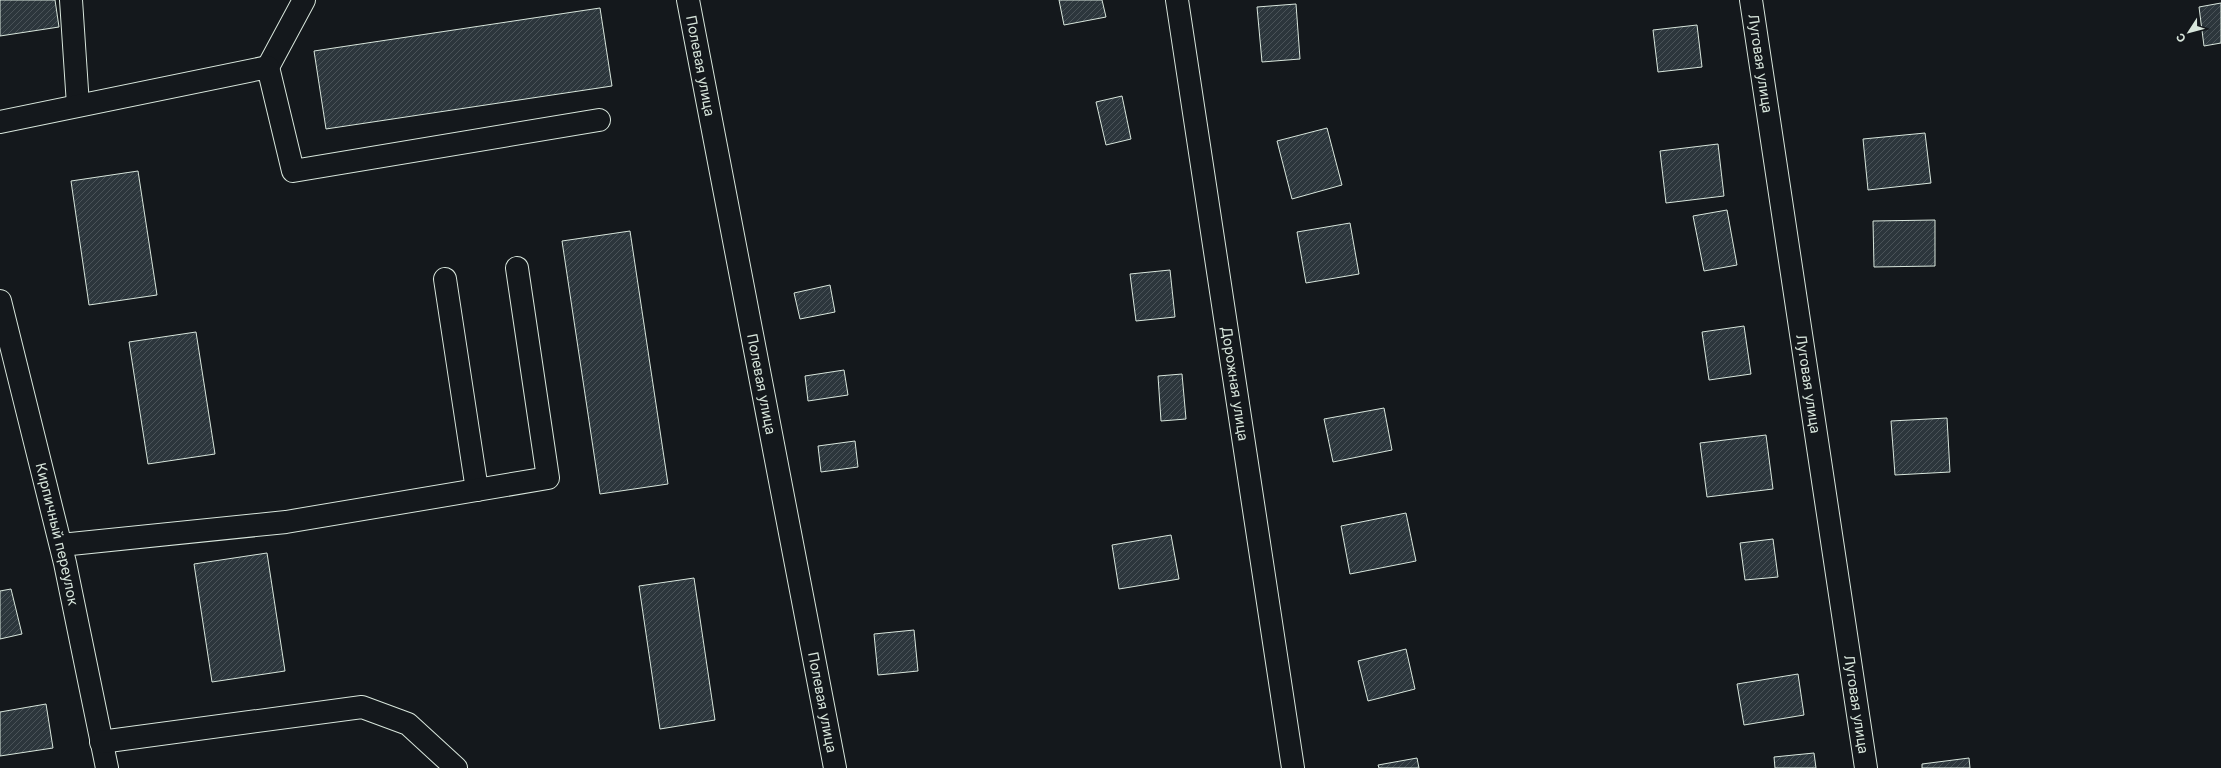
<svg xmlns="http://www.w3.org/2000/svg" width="2221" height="768" viewBox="0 0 2221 768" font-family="Inter,sans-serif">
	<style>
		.building { fill: url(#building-hatch); stroke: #d8e6dc }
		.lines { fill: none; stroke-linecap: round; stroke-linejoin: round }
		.minor-casing { stroke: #d8e6dc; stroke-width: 24 }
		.minor { stroke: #14181c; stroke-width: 22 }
		.labels { text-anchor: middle; stroke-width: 3; stroke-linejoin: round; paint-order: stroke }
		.street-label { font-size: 14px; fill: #d8e6dc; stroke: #14181c }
	</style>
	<defs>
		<pattern id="building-hatch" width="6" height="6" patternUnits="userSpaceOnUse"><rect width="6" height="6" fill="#2c363c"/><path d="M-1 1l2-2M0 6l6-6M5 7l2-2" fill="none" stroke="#4a5358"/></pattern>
	</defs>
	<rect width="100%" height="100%" fill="#14181c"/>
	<!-- building -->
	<g class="building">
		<polygon points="0,0 55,0 59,27 0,36"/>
		<polygon points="1059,0 1102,0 1106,17 1064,25"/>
		<polygon points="2221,3 2221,43 2204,46 2199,7"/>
		<polygon points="1296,4 1300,59 1262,62 1257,7"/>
		<polygon points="600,8 612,86 326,129 314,51"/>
		<polygon points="1697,25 1702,67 1658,72 1653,30"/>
		<polygon points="1122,96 1131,139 1106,145 1096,102"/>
		<polygon points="1327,128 1342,185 1292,199 1277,141"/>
		<polygon points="1925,133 1931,183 1868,190 1863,139"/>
		<polygon points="1718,144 1724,196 1666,203 1660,151"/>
		<polygon points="138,171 157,295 89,305 71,181"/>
		<polygon points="1727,210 1737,265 1704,271 1693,216"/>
		<polygon points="1935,220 1935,266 1874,267 1873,221"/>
		<polygon points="1350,223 1359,274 1306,283 1297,232"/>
		<polygon points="630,231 668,484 600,494 562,241"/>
		<polygon points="1170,270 1175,317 1136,321 1130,274"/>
		<polygon points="830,285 835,312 800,319 794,293"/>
		<polygon points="1744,326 1751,374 1709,380 1702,332"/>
		<polygon points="196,332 215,454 148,464 129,342"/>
		<polygon points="844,370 848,395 808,401 805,376"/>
		<polygon points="1182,374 1186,419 1161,421 1158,376"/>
		<polygon points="1384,408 1392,450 1333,462 1324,419"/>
		<polygon points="1947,418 1950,472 1895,475 1891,421"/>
		<polygon points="1766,435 1773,489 1707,497 1700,443"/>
		<polygon points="855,441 858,467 821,472 818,446"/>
		<polygon points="1406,513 1416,561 1350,574 1341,526"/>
		<polygon points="1171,535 1179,579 1119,589 1112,545"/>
		<polygon points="1773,539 1778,577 1745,580 1740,543"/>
		<polygon points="267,553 285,671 212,682 194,564"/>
		<polygon points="694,578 715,720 660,729 639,586"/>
		<polygon points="11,589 22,634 0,639 0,591"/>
		<polygon points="914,630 918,671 878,675 874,634"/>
		<polygon points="1406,649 1415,689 1368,701 1358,661"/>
		<polygon points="1798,674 1804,715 1744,725 1737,684"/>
		<polygon points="46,704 53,748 0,756 0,712"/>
		<polygon points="1814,753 1816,768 1775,768 1774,757"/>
		<polygon points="1417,758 1419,768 1379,768 1378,765"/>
		<polygon points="1969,758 1970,768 1922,768 1922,764"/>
	</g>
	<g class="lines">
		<!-- minor casing -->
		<g class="minor-casing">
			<g id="minor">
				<polyline points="71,0 78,105"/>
				<path id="s1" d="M688,0L835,768"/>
				<path id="s2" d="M1177,0L1293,768"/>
				<path id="s3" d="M1751,0L1866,768"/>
				<polyline points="268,67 304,0"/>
				<polyline points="0,122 268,67 293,171 599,120"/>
				<polyline points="445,279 477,490"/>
				<path id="s4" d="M0,301L65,563L107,768"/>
				<polyline points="61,545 286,522 548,478 517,268"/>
				<polyline points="101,742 362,707 408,724 456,768"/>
			</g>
		</g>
		<!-- minor -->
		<use href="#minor" class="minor"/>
	</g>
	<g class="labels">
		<!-- street labels -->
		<g class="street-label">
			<text dy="5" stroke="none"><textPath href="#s3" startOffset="64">Луговая улица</textPath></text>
			<text dy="5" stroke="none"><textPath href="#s1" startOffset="67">Полевая улица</textPath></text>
			<text dy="5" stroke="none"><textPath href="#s1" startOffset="391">Полевая улица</textPath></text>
			<text dy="5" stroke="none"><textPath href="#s2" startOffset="388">Дорожная улица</textPath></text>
			<text dy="5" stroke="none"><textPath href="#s3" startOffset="388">Луговая улица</textPath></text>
			<text dy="5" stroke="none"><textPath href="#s4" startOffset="240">Кирпичный переулок</textPath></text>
			<text dy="5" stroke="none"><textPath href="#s1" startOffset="715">Полевая улица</textPath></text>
			<text dy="5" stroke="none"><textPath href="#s3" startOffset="712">Луговая улица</textPath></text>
		</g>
	</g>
	<!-- north arrow -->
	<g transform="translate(2189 32) rotate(234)" stroke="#14181c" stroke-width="3" paint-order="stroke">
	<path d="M0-3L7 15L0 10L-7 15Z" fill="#d8e6dc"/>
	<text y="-6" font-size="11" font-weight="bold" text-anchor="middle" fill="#d8e6dc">С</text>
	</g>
</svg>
